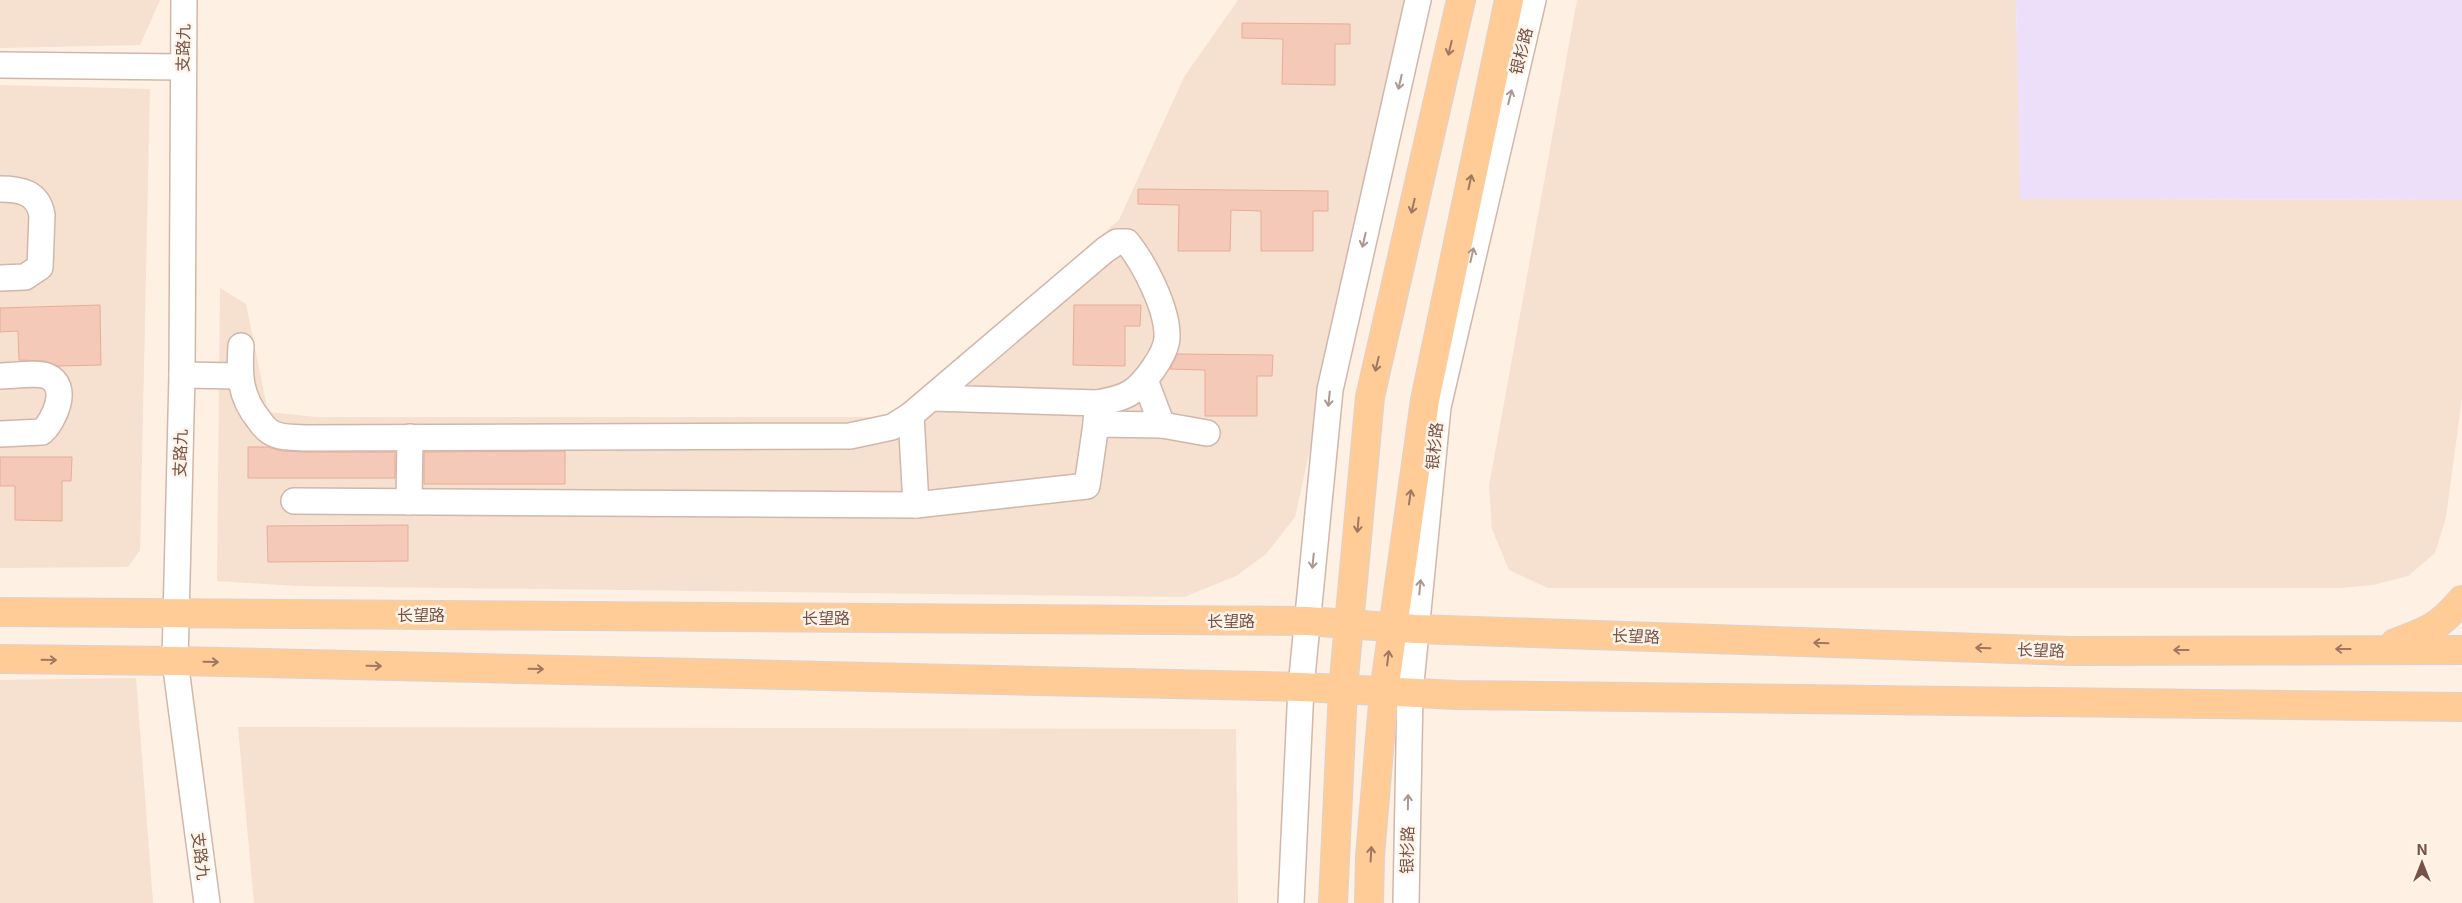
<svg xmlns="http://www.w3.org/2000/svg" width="2462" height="903" viewBox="0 0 2462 903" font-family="Inter,'Noto Sans SC',sans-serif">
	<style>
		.residential { fill: #f6e0d0 }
		.education { fill: #eddffa }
		.building { fill: #f5c9b8; stroke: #e8ac98 }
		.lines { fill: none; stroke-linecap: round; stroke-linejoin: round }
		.minor-casing { stroke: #d1b7ab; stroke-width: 28 }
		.major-casing { stroke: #dcd2cf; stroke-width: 30 }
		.minor { stroke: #fff; stroke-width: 25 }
		.major { stroke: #ffcc98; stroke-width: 28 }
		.oneway { stroke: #a0775f }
		.oneway2 { stroke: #ad9791 }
		.labels { text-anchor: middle; stroke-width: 5; stroke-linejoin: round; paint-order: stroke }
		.street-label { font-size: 16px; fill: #775247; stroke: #fff4ea }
	</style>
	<rect width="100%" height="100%" fill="#fef0e2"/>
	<!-- residential -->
	<g class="residential">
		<polygon points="0,0 160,0 140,45 0,48"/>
		<polygon points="1238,0 1406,0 1386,108 1295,517 1266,554 1236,576 1184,597 297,586 217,581 220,288 246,304 268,412 316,417 887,417 1119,220 1184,77"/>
		<polygon points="1577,0 2016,0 2021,199 2462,200 2462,398 2446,517 2435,553 2408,576 2373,585 2339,588 1548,588 1509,570 1492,529 1489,486"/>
		<polygon points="0,85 150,89 140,550 128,567 0,568"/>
		<polygon points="136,678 153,903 0,903 0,680"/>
		<polygon points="238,727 1236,729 1238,903 254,903"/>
	</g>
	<!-- education -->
	<polygon class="education" points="2016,0 2462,0 2462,200 2020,199"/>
	<!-- building -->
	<g class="building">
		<polygon points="1242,23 1350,24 1350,44 1335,44 1335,85 1282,84 1283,39 1242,38"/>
		<polygon points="1138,189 1328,191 1328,211 1313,211 1313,251 1261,251 1261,211 1231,210 1230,251 1178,251 1179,205 1138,204"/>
		<polygon points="100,305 101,365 58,366 44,361 19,360 18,331 0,332 0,308"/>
		<polygon points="1074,305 1141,305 1140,326 1125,326 1125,366 1073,365"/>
		<polygon points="1177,354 1273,355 1272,376 1257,376 1257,416 1205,416 1205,370 1170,369"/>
		<polygon points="248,447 268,447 282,451 304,452 395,452 395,478 248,478"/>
		<polygon points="565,451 565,484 424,484 424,452"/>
		<polygon points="0,457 72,457 71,481 62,481 62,521 15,520 15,486 0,486"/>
		<polygon points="408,525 408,561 268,562 267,526"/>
	</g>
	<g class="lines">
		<!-- minor casing -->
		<g class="minor-casing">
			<g id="minor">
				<polyline points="184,0 182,375 175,661 207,903"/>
				<polyline points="0,65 182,67"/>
				<path d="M0,189C20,189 38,192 42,215L40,267L25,277L0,278"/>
				<path d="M241,346C239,375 240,397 259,420C263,426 269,433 277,435C285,438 296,437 304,438L850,436L892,427L911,415L1105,250L1117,242H1127C1144,263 1168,309 1167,337C1167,353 1144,385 1130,393C1120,399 1108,401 1097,403L932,398"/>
				<polyline points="182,375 239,376"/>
				<path d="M0,376C12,376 37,372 47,376C71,386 54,421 42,432L0,434"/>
				<polyline points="1145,380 1162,425"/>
				<polyline points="911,415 916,505"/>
				<polyline points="1096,424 1162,425 1207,433"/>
				<polyline points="294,501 916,505 1087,486 1096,424 1097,403"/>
				<polyline points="409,502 410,437"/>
				<polyline points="1291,903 1301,687 1330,390 1418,0"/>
				<polyline points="1406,903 1410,693 1438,407 1533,0"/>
			</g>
		</g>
		<!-- major casing -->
		<g class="major-casing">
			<g id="major">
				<polyline points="0,612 1307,621 1416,629 2071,651 2462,650"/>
				<path d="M2395,643C2428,631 2439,627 2462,600"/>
				<polyline points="0,659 175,661 1301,687 1456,695 2462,707"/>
				<polyline points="1333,903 1343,689 1370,397 1461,0"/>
				<polyline points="1369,903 1370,856 1384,692 1425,400 1509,0"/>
			</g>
		</g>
		<!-- minor -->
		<use href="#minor" class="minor"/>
		<!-- major -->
		<use href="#major" class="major"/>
	</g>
	<!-- one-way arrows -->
	<defs><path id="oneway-shaft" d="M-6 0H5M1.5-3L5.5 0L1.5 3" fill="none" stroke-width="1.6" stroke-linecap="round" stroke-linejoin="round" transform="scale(1.25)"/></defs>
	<g class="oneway">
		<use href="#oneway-shaft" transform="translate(1450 48) rotate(103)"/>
		<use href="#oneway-shaft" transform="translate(1470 182) rotate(-78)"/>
		<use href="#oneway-shaft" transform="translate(1413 206) rotate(103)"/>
		<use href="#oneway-shaft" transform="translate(1377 364) rotate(103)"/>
		<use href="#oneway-shaft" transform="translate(1410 497) rotate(-82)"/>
		<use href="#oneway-shaft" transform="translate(1358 525) rotate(95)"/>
		<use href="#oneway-shaft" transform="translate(1821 643) rotate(-178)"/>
		<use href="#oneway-shaft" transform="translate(1983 648) rotate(-178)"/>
		<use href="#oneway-shaft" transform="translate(2343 649) rotate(180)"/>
		<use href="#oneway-shaft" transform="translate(2181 650) rotate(180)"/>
		<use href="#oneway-shaft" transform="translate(1388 658) rotate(-83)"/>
		<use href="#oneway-shaft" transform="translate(49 660) rotate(1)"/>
		<use href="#oneway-shaft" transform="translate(211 662) rotate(1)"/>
		<use href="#oneway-shaft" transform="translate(374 666) rotate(1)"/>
		<use href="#oneway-shaft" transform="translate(536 669) rotate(1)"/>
		<use href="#oneway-shaft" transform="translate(1371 854) rotate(-87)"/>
	</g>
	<g class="oneway2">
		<use href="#oneway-shaft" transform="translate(1400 82) rotate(103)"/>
		<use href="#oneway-shaft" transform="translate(1510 97) rotate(-76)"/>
		<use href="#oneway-shaft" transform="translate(1364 240) rotate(103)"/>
		<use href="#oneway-shaft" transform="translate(1472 255) rotate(-77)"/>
		<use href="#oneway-shaft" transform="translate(1329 399) rotate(96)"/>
		<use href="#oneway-shaft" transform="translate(1313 561) rotate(96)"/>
		<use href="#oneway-shaft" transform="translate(1420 587) rotate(-84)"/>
		<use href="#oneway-shaft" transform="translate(1408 802) rotate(-89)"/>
	</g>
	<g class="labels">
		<!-- street labels -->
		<g class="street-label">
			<text transform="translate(183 48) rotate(-89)" y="6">支路九</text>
			<text transform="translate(1521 51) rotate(-76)" y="6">银杉路</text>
			<text transform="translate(1434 446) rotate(-84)" y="6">银杉路</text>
			<text transform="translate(180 453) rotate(-88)" y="6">支路九</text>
			<text x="421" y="621">长望路</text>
			<text x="826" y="624">长望路</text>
			<text x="1231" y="627">长望路</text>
			<text transform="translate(1636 636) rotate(2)" y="6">长望路</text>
			<text transform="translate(2041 650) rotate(2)" y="6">长望路</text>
			<text transform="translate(1407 850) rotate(-89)" y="6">银杉路</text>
			<text transform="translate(201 856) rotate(83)" y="6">支路九</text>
		</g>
	</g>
	<!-- north arrow -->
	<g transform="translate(2422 863)" stroke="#fff4ea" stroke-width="4" paint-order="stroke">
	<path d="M0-4L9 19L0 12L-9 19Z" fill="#775247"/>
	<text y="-8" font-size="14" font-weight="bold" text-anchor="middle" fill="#775247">N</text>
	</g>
</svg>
